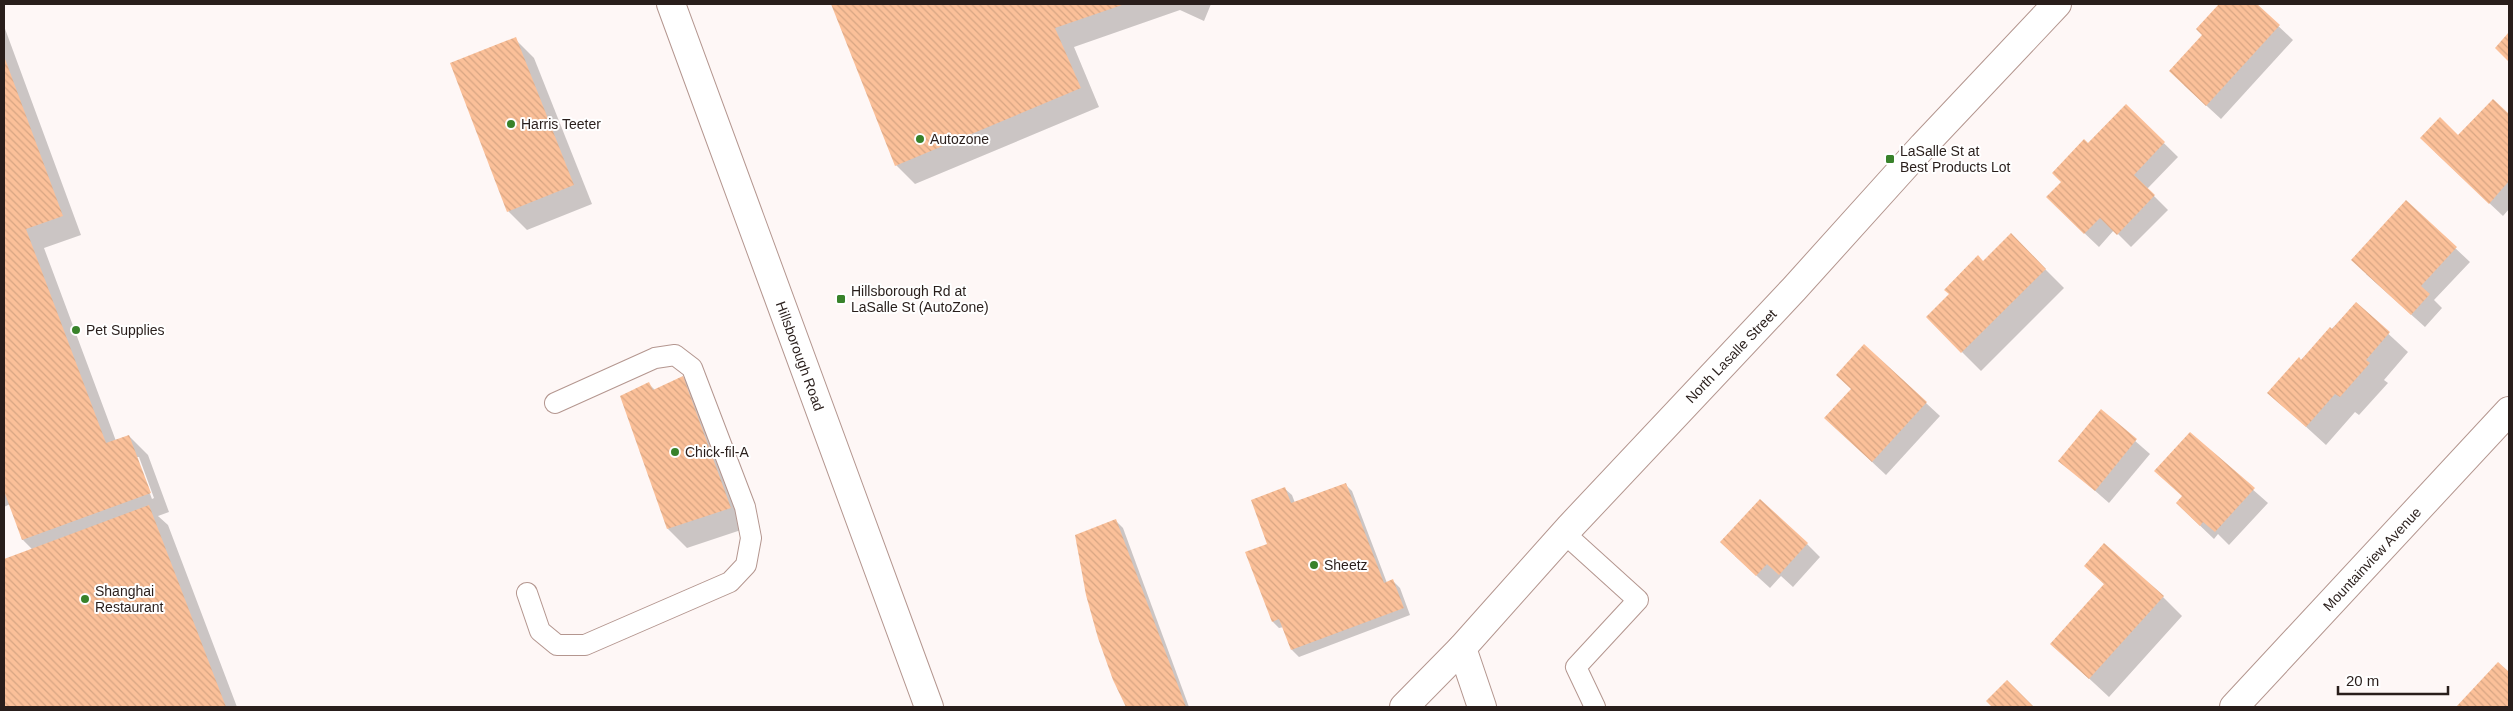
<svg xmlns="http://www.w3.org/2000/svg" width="2513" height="711" viewBox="0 0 2513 711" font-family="Helvetica,sans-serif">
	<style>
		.shadow { fill: #0003; fill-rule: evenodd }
		.building { fill: url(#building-back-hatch) }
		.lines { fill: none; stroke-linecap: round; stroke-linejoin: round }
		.service-casing { stroke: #b4968f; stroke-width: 22 }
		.minor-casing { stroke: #b4968f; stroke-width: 30 }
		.primary-casing { stroke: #b4968f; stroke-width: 30 }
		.service { stroke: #fff; stroke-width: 20 }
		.minor { stroke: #fff; stroke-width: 28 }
		.primary { stroke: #fff; stroke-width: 28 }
		.poi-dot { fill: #38822a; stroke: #fff; stroke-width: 2 }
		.labels { text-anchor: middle; stroke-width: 4; stroke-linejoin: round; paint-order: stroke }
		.poi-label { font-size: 14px; fill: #291e1b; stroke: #fff; text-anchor: start }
		.street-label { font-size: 14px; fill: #291e1b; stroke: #fff }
	</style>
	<defs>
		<pattern id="building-back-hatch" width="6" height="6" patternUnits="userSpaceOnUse" patternTransform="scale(1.25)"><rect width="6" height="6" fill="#fbc099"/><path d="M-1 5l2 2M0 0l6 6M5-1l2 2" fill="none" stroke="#d7a583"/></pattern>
	</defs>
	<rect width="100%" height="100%" fill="#fef7f6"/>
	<!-- shadow -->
	<g class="shadow">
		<polygon points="833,4 1211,4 1204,21 1180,10 1074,47 1099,107 915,184 896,165"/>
		<polygon points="2220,4 2255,4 2293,40 2221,119 2184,85 2204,35 2198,29"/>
		<path d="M4,26L81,235L44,248L116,441L129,436L148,455L169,512L158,516L168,525L237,707H4V561L33,550L23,540L10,504L4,507ZM136,457H139L154,498L152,499Z"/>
		<polygon points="515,39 534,58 592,204 527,230 508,211"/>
		<polygon points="2493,101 2509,116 2509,209 2503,216 2435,152 2458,137"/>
		<polygon points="2126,106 2178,157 2147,189 2168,210 2131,247 2114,230 2099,247 2061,211 2062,182 2088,145"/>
		<polygon points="2406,202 2470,262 2434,300 2442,308 2425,327 2366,274"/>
		<polygon points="2011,235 2064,288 1981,371 1928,318"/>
		<polygon points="2356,304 2408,352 2384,380 2388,383 2359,415 2355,412 2326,445 2269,393"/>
		<polygon points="683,377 702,396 750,527 687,548 668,529 621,397 649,384 655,390"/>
		<polygon points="1852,389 1926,403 1940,416 1886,475 1839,431"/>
		<polygon points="2101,411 2150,454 2109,503 2060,460"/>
		<polygon points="2190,434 2268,503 2229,545 2218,534 2214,539 2191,517 2183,497"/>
		<polygon points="1346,485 1352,491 1387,583 1393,581 1400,588 1410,615 1299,657 1292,650 1284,627 1279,628 1273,622 1269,545 1285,489 1292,495 1295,503"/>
		<polygon points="1116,521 1123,528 1189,707 1129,707 1114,680"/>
		<polygon points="1807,544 1820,557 1793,587 1781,576 1770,588 1735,556"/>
		<polygon points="2086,566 2163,597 2182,616 2109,697 2052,644 2105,585"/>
		<polygon points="2498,663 2509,674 2509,707 2457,707"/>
	</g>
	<!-- building -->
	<g class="building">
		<polygon points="831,4 1125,4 1055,28 1081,88 895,166"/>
		<polygon points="2219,4 2257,4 2280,25 2206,106 2169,71 2202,35 2196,29"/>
		<polygon points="2509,32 2509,62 2495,48"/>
		<polygon points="516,37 574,185 507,212 450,63"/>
		<polygon points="4,56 63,216 26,229 106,443 129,435 151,493 22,540 4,491"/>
		<polygon points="2493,99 2509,114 2509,181 2489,204 2420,138 2440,117 2458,135"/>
		<polygon points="2126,104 2165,142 2134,175 2155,195 2117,235 2100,218 2084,234 2046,197 2061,182 2052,173 2084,139 2088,143"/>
		<polygon points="2406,200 2457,247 2421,286 2430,294 2411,315 2351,260"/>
		<polygon points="2011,233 2046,269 1961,353 1926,317 1949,294 1944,290 1978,255 1983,261"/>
		<polygon points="2356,302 2390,332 2366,360 2370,363 2340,397 2335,394 2306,427 2267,393 2299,357 2301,360 2330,327 2332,329"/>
		<polygon points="1864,344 1927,402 1872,462 1824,418 1851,389 1836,375"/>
		<polygon points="683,376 731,508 667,529 620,396 649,382 653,390"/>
		<polygon points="2101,409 2137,439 2095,491 2058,461"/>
		<polygon points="2190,432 2255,488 2215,532 2203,522 2200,526 2176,503 2182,496 2154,471"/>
		<polygon points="1346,483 1384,583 1393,579 1404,608 1291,650 1279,619 1272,622 1245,552 1267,544 1251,500 1285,487 1291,503"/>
		<polygon points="1760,499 1808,543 1779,575 1767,564 1756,576 1720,542"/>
		<polygon points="149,505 226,707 4,707 4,559"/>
		<polygon points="1116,519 1186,707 1126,707 1113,680 1098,638 1086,595 1075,535"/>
		<polygon points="2104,543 2164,596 2089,679 2050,644 2104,584 2084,566"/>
		<polygon points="2498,662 2509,672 2509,707 2456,707"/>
		<polygon points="2007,680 2034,707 1992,707 1986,701"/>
	</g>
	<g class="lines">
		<!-- service casing -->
		<g class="service-casing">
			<g id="service">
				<polyline points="1564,533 1638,600 1576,667 1595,707"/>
				<polyline points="527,593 540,631 557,645 585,645 730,582 746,565 751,538 745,507 692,368 675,355 655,358 555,403"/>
			</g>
		</g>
		<!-- minor casing -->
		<g class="minor-casing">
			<g id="minor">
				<polyline points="1462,648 1482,707"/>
				<polyline points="1404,707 1462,648 1570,527 1794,289 1923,146 2057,4"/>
				<polyline points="2234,707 2509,411"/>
			</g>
		</g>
		<!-- primary casing -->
		<g class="primary-casing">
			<polyline id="primary" points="671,4 929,707"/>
		</g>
		<!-- service -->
		<use href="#service" class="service"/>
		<!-- minor -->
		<use href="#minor" class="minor"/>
		<!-- primary -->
		<use href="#primary" class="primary"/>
	</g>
	<!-- markers -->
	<g class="poi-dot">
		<circle cx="511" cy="124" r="5"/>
		<circle cx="920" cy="139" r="5"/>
		<rect x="1885" y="154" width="10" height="10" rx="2.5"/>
		<rect x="836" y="294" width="10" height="10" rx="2.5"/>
		<circle cx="76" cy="330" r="5"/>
		<circle cx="675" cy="452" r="5"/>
		<circle cx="1314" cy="565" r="5"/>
		<circle cx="85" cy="599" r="5"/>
	</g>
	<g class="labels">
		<!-- poi labels -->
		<g class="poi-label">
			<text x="521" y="129">Harris Teeter</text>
			<text x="930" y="144">Autozone</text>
			<text x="1900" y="156">LaSalle St at<tspan x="1900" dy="16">Best Products Lot</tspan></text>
			<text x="851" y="296">Hillsborough Rd at<tspan x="851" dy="16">LaSalle St (AutoZone)</tspan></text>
			<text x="86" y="335">Pet Supplies</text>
			<text x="685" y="457">Chick-fil-A</text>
			<text x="1324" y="570">Sheetz</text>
			<text x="95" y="596">Shanghai<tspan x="95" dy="16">Restaurant</tspan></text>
		</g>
		<!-- street labels -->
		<g class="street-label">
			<text transform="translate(800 356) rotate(70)" y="5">Hillsborough Road</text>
			<text transform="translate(1731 356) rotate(-46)" y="5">North Lasalle Street</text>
			<text transform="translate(2372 559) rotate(-47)" y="5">Mountainview Avenue</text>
		</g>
	</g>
	<!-- border -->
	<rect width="2513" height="711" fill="none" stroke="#291e1b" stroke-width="10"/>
	<!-- scale -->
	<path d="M2338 686v8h110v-8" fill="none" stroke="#291e1b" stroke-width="2.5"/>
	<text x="2346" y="686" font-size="15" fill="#291e1b" stroke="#ffffff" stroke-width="4" paint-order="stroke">20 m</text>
</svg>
